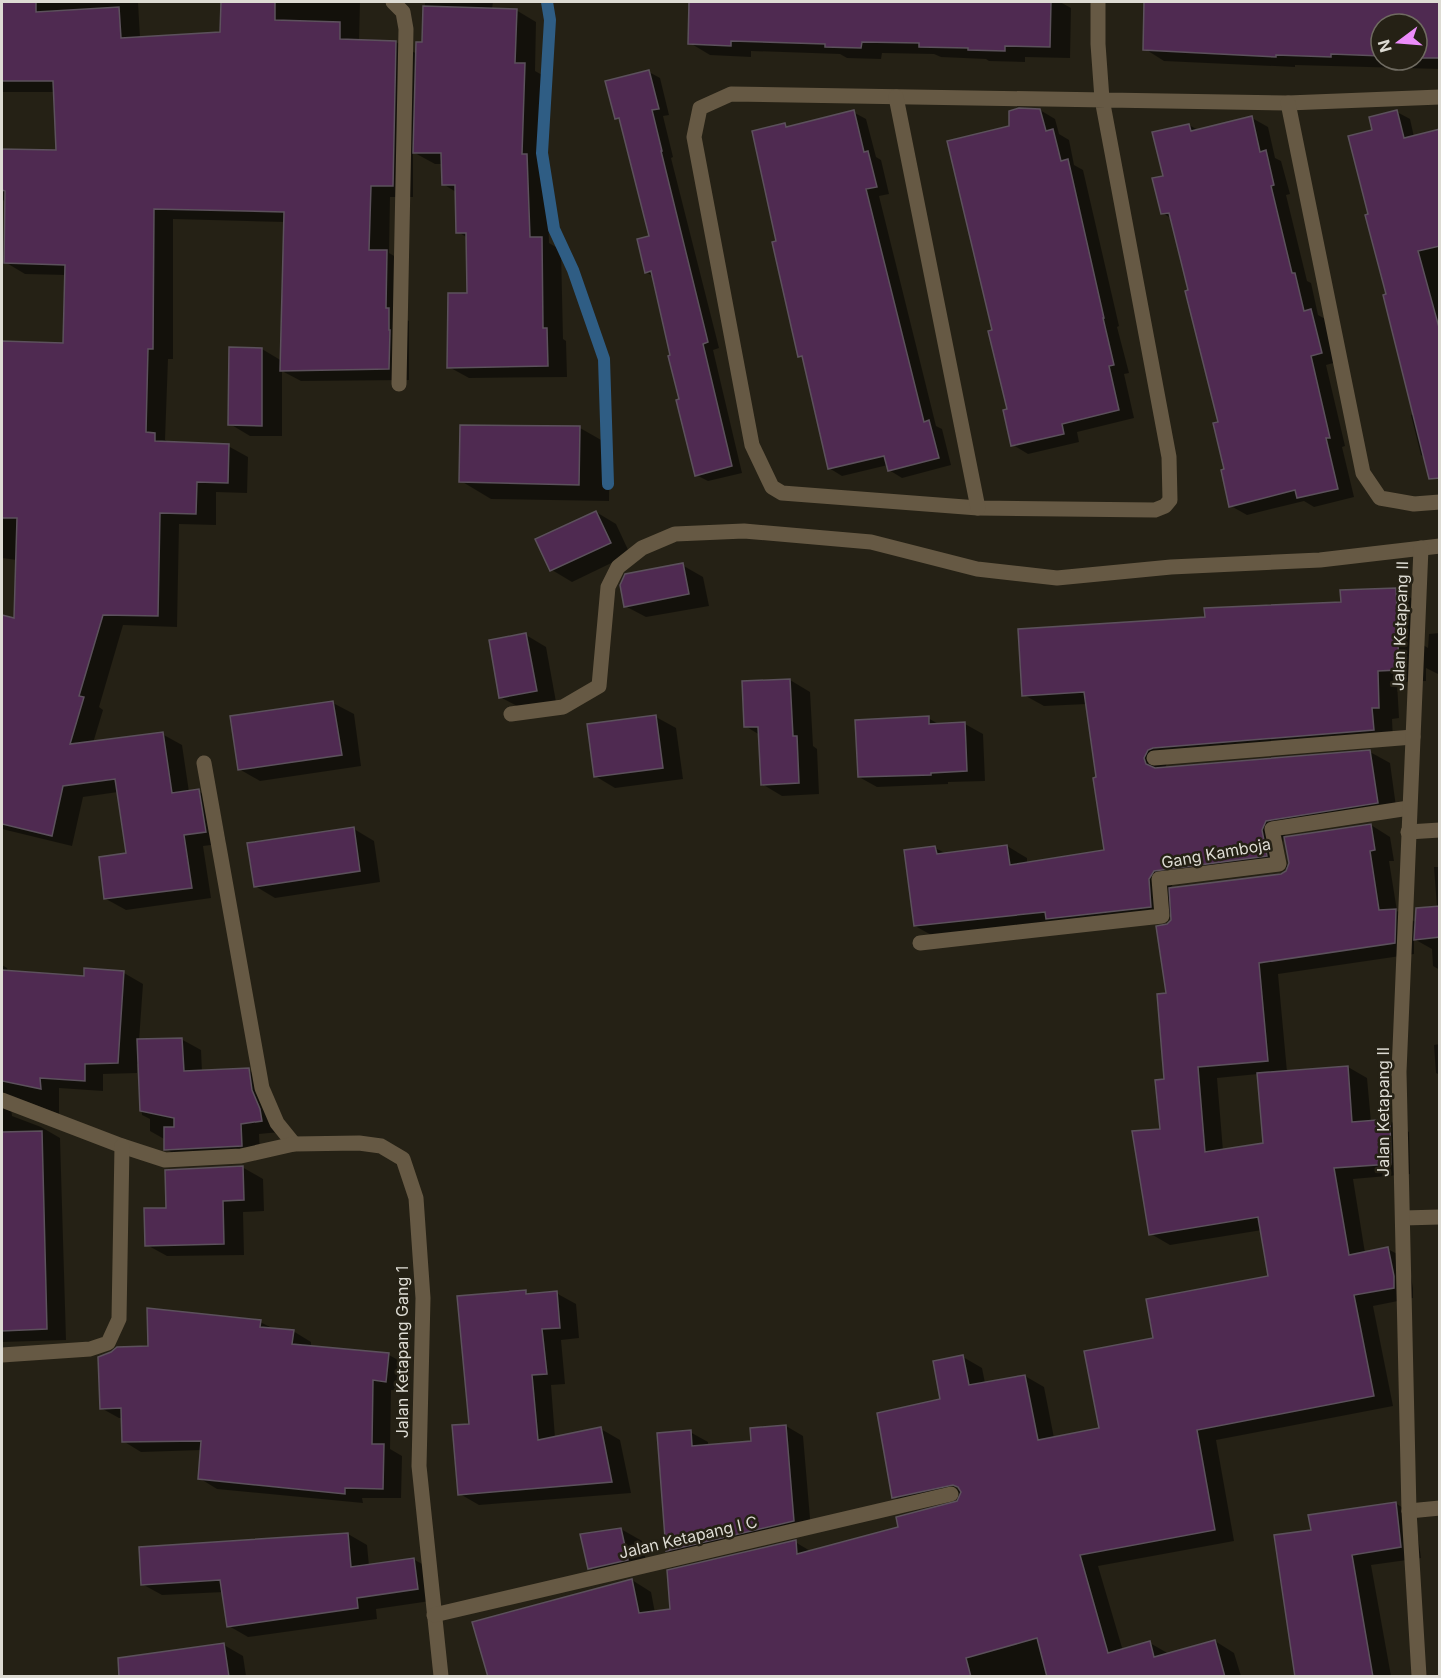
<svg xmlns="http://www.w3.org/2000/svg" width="1441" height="1678" viewBox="0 0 1441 1678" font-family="Inter,sans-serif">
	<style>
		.shadow { fill: #0007; fill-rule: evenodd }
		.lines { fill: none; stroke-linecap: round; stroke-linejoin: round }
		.stream { stroke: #2f5d84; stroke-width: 12 }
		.building { fill: #4f2a51; stroke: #5c515c; stroke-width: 1.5 }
		.street { stroke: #665944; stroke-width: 15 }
		.labels { text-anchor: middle; stroke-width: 5; stroke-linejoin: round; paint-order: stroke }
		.street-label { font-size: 16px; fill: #dddbd3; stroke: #252115 }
	</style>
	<rect width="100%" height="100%" fill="#252115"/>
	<!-- shadow -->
	<g class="shadow">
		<polygon points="2,2 138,2 140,38 221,34 222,2 360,2 359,41 396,42 417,54 424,43 425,2 493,2 492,9 516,10 536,22 535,71 544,76 542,164 547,166 549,243 561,250 563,339 566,341 567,377 469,378 449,367 469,295 468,238 458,232 456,192 443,184 443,164 435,164 413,152 413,197 390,197 389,253 406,263 405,319 409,321 409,380 301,381 282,371 282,436 250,436 230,424 262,349 282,361 285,222 173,219 173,359 168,359 165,440 171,443 228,446 248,457 247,493 216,492 216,525 179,524 177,627 123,625 99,707 103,710 93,743 162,734 182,745 189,792 198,791 218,802 226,843 203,846 211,898 126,910 106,899 128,854 118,792 83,797 72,846 2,829 2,616 15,620 17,560 2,558 2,342 65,344 66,275 25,274 5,262 6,201 2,200 2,150 57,152 55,92 2,92"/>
		<polygon points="691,2 1060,2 1071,8 1070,58 1025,57 1025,62 989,61 986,59 941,57 934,54 882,53 881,59 847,58 840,54 751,51 751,57 710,55 690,43"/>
		<path d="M1146,2H1440V69L1295,65V67L1164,61L1145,49ZM1381,24H1417V60H1381Z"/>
		<polygon points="649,72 660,78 669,115 663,116 673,157 671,158 719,348 713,350 742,473 708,481 696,475 654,277 646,272 650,238 621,121 616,118"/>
		<polygon points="1040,110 1055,119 1059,134 1069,140 1074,165 1083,170 1119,326 1117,327 1129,373 1124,374 1134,418 1077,432 1079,442 1028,454 1013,445 1009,410 994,331 1011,127"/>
		<polygon points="853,112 866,119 876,157 881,160 889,194 879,196 936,426 942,429 951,465 902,478 889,470 888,465 842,476 829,468 804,358 800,356 777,242 785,125 790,127"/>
		<polygon points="1397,112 1410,119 1414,137 1440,130 1440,461 1434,463 1421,455 1411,415 1414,414 1370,215 1374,131"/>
		<polygon points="1252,118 1268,127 1275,158 1281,161 1290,194 1286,195 1307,281 1311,283 1318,315 1327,320 1337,362 1326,365 1345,446 1342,447 1354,497 1314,507 1304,501 1247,515 1231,506 1219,423 1190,291 1172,219 1163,213 1164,177 1189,125 1198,130"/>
		<polygon points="580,428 610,445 609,501 491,499 461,481"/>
		<polygon points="596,512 616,524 630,554 572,582 552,570"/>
		<polygon points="682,565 703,577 709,606 646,617 625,606"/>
		<path d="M1396,589L1416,601L1418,642L1428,648L1429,634L1440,633V675L1426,668V681L1397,682L1399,718L1392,719L1393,741L1168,761L1165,768L1370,752L1390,763L1397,814L1286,832L1282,842L1287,867L1174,882L1170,889L1281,875L1371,825L1390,837L1394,861H1389L1397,911L1417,923L1437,907L1434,867H1440V970L1433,966L1432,949L1414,939V954L1278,974L1287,1072L1348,1067L1367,1078L1371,1122L1390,1121L1409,1132L1410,1174L1353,1179L1365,1253L1388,1249L1408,1260L1413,1288V1298L1373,1306L1393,1406L1216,1440L1234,1541L1098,1566L1123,1651L1150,1643L1169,1654L1215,1641L1234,1653L1241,1676H514L632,1580L651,1592L655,1613L672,1610L795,1542L812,1552L899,1528L958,1503L960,1498L913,1508L894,1497L963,1357L982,1368L985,1383L1025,1376L1044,1387L1054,1438L1100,1429L1155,1339L1270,1277L1262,1230L1170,1245L1151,1234L1165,1081L1168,926L1172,918L1067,930L935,937L915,926L935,848L947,854L1007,846L1027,858V864L1106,852L1087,704L1044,706L1024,695L1207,618L1343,604ZM1258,1074L1265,1144L1223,1151L1217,1078ZM946,1482L959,1486V1490Z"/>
		<polygon points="526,635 546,647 556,702 521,708 500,697"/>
		<polygon points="790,680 810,692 813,746 817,749 819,794 782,796 762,784 760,735 745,726"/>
		<polygon points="333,703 354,714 361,766 260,781 239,769"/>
		<polygon points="656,717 676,728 683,779 615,788 595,776"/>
		<polygon points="928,718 940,725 965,724 983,734 985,781 948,782 948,784 877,787 859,777"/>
		<polygon points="354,829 374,841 380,882 275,898 255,886"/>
		<polygon points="2,965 7,968 8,972 85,977 85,970 124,973 143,984 139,1041 181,1039 201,1050 202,1072 248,1070 268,1081 280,1132 259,1134 260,1156 185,1160 166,1149 166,1140 150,1131 150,1119 142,1115 140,1064 137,1064 137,1073 103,1074 103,1091 59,1088 59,1114 25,1101 15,1102 11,1108 12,1116 41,1127 60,1138 66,1340 2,1342"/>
		<polygon points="1440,1044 1440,1075 1436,1073 1434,1045"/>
		<polygon points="242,1167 263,1179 264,1211 243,1212 244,1255 167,1256 147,1245"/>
		<polygon points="526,1292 531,1295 556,1293 576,1304 579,1338 561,1340 565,1384 551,1385 555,1438 601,1429 620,1440 631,1493 479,1505 460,1494 470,1425"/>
		<polygon points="260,1322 274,1329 293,1331 311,1342 311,1347 389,1355 407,1365 404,1391 391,1390 390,1449 402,1456 401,1498 362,1498 363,1503 217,1489 199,1478 202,1450 141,1452 123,1441 123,1418 119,1418 101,1408 150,1348"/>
		<polygon points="786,1426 803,1436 811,1530 684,1560 667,1550 690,1432 708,1442 708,1446 753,1442"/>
		<polygon points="1395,1503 1415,1515 1421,1558 1371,1565 1391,1676 1297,1676 1312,1531"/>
		<polygon points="621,1529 642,1541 648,1571 610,1580 590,1568"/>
		<polygon points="348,1534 367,1545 369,1566 413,1559 433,1570 437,1600 376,1609 377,1619 248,1637 229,1626 224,1592 162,1595 142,1584"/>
		<polygon points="224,1645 243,1656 246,1676 159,1676"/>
	</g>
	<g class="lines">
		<!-- stream -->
		<polyline class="stream" points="547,2 550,20 542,153 554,229 573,270 604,359 608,484"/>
	</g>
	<!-- building -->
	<g class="building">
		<polygon points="2,2 36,2 36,12 119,7 121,38 220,32 221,2 275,2 275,20 340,22 340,39 396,41 393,186 371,186 369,250 387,250 386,308 389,308 389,330 390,330 389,369 280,371 284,212 154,209 153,349 148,349 146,432 155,433 155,441 229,444 228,483 197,482 196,514 160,513 158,616 103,615 79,696 84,697 70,744 163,732 172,793 199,789 206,832 184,835 192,888 104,899 99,857 126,853 115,779 63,786 52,836 2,824 2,615 14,618 17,518 2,518 2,341 63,343 65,265 4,263 5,191 2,190 2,149 56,150 53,81 2,81"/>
		<polygon points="689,2 1051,2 1050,47 1005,46 1005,51 968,50 968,48 919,47 919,43 862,42 861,48 825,47 825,44 731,41 731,46 688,44"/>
		<polygon points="1144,2 1440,2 1440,58 1417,58 1417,24 1381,24 1381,56 1331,54 1331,57 1276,55 1276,57 1143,50"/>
		<polygon points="423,6 517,9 515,63 525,63 522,154 527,154 530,237 542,237 543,328 547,328 548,366 447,368 448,293 467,293 466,233 456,233 455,185 442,185 441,153 413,153 416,42 422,42"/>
		<polygon points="649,70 659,109 652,110 662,151 661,151 708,342 703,344 732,466 695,476 676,400 679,399 668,356 670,355 651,271 645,273 637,239 649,236 619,118 615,119 605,81"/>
		<polygon points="1019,108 1040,109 1046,131 1053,129 1061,161 1068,159 1104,318 1103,318 1114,365 1109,366 1119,410 1062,424 1064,434 1011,446 1003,410 1007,409 988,331 992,330 947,141 1009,126 1009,111"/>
		<polygon points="854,110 864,152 868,151 877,187 866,189 924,422 929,420 939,458 888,471 884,456 828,469 802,356 798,357 772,242 776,241 752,131 785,123 786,127"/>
		<polygon points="1397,110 1404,138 1440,129 1440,246 1418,251 1440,331 1440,478 1429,479 1383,295 1386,294 1365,215 1368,214 1348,136 1372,130 1369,117"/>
		<polygon points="1252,116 1260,152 1266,150 1274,185 1271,186 1292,273 1295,273 1304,311 1311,309 1322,353 1311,356 1330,438 1326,438 1338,489 1297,498 1295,490 1229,507 1221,470 1224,469 1213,423 1218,422 1185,291 1188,290 1169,213 1161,214 1152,178 1163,176 1152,132 1189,124 1191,131"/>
		<polygon points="229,347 262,348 262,426 228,425"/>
		<polygon points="460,425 580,426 579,485 459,482"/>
		<polygon points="596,511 611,543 550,571 535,539"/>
		<polygon points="683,563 689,594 624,607 620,585 625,574"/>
		<polygon points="1396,588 1399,670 1378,671 1379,708 1372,708 1374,730 1153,748 1148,750 1144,758 1146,764 1155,768 1370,750 1378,803 1266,821 1262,830 1267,856 1154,871 1149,879 1151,907 1046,919 1045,912 914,926 904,850 935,846 937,854 1007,845 1010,865 1104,850 1093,778 1096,777 1084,692 1022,696 1018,629 1205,617 1204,608 1341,602 1340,590"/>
		<polygon points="526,633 537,691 499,698 489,640"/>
		<polygon points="790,679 793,736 797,736 799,783 761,785 758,727 744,727 742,681"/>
		<polygon points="333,701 342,755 238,770 230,716"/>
		<polygon points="656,715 663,768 594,777 587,724"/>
		<polygon points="929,716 929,724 965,722 967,771 931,773 931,775 858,777 855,720"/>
		<polygon points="1371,824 1375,850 1370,851 1379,910 1396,909 1395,943 1259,963 1268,1061 1198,1067 1205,1152 1263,1143 1257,1073 1348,1066 1352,1122 1390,1119 1391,1164 1334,1168 1349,1255 1388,1247 1394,1276 1394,1288 1354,1295 1374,1396 1197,1430 1215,1530 1080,1555 1108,1653 1150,1641 1154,1657 1215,1640 1225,1677 1047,1677 1037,1638 966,1658 971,1677 488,1677 472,1622 632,1579 639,1613 670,1609 667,1570 796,1540 797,1554 898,1527 896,1517 957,1501 961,1492 958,1487 953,1485 892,1498 877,1413 940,1399 933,1361 963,1355 969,1385 1025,1375 1038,1440 1099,1428 1084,1351 1153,1338 1146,1299 1268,1276 1258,1217 1149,1235 1132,1131 1160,1129 1155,1080 1164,1079 1157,994 1166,993 1156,926 1167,924 1171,920 1169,888 1281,874 1286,871 1289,863 1284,837"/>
		<polygon points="354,827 360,871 254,887 247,843"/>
		<polygon points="1440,906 1440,937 1414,940 1416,908"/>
		<polygon points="84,968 124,971 118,1063 85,1064 85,1081 40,1078 41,1089 2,1081 2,970 84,976"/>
		<polygon points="182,1038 184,1071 249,1068 252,1090 260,1109 262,1121 241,1124 242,1146 164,1150 164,1127 174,1127 174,1118 140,1111 137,1039"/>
		<polygon points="42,1131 47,1329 2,1331 2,1132"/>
		<polygon points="243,1166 244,1200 223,1201 224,1244 145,1246 144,1208 166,1208 165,1170"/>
		<polygon points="526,1290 526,1294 557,1291 560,1328 542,1329 547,1374 532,1375 538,1440 601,1427 612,1482 458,1495 452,1425 469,1424 457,1296"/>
		<polygon points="147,1308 261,1320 260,1327 294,1330 292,1344 389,1353 386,1382 373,1380 372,1444 384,1444 383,1489 345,1488 345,1494 198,1479 201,1441 122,1442 121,1408 100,1409 98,1357 111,1352 117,1347 148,1346"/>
		<polygon points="786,1425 794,1521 666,1551 657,1433 691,1430 692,1446 751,1441 750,1428"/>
		<polygon points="1396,1502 1401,1547 1352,1555 1373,1677 1295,1677 1274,1535 1311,1530 1308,1515"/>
		<polygon points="621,1528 628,1560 588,1569 580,1534"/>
		<polygon points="348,1533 351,1567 414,1558 418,1589 357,1598 358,1608 227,1627 220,1580 141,1585 139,1547"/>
		<polygon points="224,1643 229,1677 119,1677 118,1658"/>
	</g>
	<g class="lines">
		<!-- street -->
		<g class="street">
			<polyline points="393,2 403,12 406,29 399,384"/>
			<polyline points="1098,2 1098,44 1102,99 1169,457 1170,500 1165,506 1155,510 978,508 782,493 772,487 752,445 694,137 700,108 731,94 1288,103 1440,97"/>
			<polyline points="896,97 978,508"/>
			<polyline points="1288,103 1363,473 1380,498 1414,504 1440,502"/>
			<polyline points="511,714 563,707 599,686 608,587 618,567 642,548 675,534 744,531 871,542 977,569 1057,578 1171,567 1320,560 1440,546"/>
			<polyline points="1154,758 1413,737"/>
			<polyline points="204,763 262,1088 277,1123 294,1144"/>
			<polyline points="1408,832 1440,830"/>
			<polyline points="920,943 1162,916 1159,879 1279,864 1272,829 1409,808"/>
			<polyline points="2,1100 122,1146 165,1160 241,1156 294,1144 359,1143 381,1146 403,1159 416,1198 423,1298 419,1466 441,1676"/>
			<polyline points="1403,1218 1440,1217"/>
			<polyline points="2,1355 90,1349 108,1343 119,1319 122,1146"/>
			<polyline points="1409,1511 1440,1508"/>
			<polyline points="434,1615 951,1494"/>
			<polyline points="1419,1676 1409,1511 1399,1072 1421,548"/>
		</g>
	</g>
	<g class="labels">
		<!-- street labels -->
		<g class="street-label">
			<text transform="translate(1400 626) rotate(-88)" y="6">Jalan Ketapang II</text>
			<text transform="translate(1216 853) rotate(-10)" y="6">Gang Kamboja</text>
			<text transform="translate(1383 1112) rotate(-90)" y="6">Jalan Ketapang II</text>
			<text transform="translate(402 1352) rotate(-90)" y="6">Jalan Ketapang Gang 1</text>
			<text transform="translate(688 1537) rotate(-13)" y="6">Jalan Ketapang I C</text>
		</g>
	</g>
	<!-- border -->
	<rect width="1441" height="1678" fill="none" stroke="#dddbd3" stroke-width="6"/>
	<!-- north arrow -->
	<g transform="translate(1399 42) rotate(254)"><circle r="28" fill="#252115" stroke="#6f6b61" stroke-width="1.5"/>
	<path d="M0-4.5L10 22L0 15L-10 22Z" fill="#ec8cfa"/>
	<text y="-9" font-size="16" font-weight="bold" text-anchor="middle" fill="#dddbd3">N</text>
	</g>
</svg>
